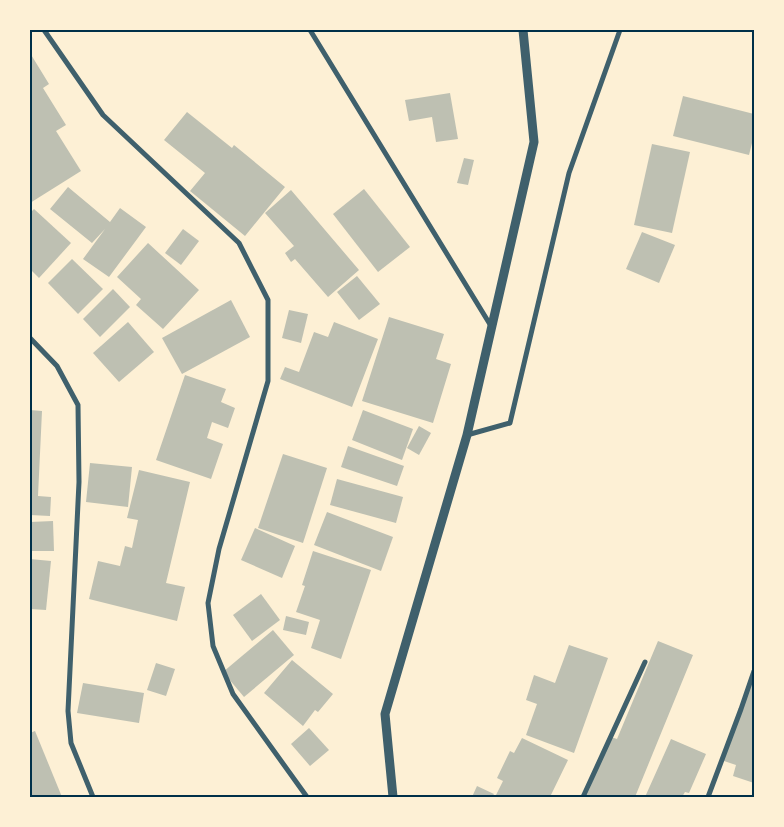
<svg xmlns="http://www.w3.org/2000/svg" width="784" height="827" viewBox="0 0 784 827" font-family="'DM Sans',sans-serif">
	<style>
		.building { fill: #bec0b2 }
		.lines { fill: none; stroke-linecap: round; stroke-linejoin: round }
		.minor { stroke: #3f606c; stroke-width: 5 }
		.tertiary { stroke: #3f606c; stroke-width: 9 }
		.neatline { fill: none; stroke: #003049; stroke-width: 2 }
	</style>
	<rect width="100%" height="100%" fill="#fdf0d5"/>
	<!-- building -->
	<g class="building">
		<polygon points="30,53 49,84 43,88 66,125 56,131 81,171 30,203"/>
		<polygon points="450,93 458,139 436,142 432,117 409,121 405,100"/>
		<polygon points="683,96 754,114 754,135 749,155 673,136"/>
		<polygon points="187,112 232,148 234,145 285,187 245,236 190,191 205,173 164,140"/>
		<polygon points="652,144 690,152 672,233 634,225"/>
		<polygon points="464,158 474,160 468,185 457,183"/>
		<polygon points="68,187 110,222 120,208 146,227 109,277 83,259 105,229 92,243 50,209"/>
		<polygon points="364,189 410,247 378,272 333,214"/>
		<polygon points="291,190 359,270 328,297 295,259 291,262 285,253 294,246 265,213"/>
		<polygon points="34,209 71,243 39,278 30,269 30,213"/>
		<polygon points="183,229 199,241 181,265 165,253"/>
		<polygon points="642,232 675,245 659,283 626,269"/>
		<polygon points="148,243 199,290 163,329 136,305 141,299 117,277"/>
		<polygon points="72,259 103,289 78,314 48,283"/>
		<polygon points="357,276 380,304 359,320 337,292"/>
		<polygon points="113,289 130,307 100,337 83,319"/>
		<polygon points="231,300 250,337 182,374 162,338"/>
		<polygon points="289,310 308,314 301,343 282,338"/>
		<polygon points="389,317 444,334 436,359 451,364 433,423 362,401"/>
		<polygon points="128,322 154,352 119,382 93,353"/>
		<polygon points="334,322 378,339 352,407 280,379 285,367 299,372 314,332 328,337"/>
		<polygon points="185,375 226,389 221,402 235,408 228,428 212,422 207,438 223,444 211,479 156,460"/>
		<polygon points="30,410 42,411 38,496 51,497 50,516 30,515"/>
		<polygon points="363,410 413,429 402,460 352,440"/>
		<polygon points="419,426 431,433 419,455 407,448"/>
		<polygon points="348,446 404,466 397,486 341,467"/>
		<polygon points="283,454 327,468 303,543 258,528"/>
		<polygon points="90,463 132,467 128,507 86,502"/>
		<polygon points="139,470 190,482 166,583 185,587 177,621 89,599 98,561 120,566 125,546 132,548 138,520 127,518"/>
		<polygon points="337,479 403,497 396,523 330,505"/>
		<polygon points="327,512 393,537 381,571 314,545"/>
		<polygon points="53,521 54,551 30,551 30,522"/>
		<polygon points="255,528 295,546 282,578 241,560"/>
		<polygon points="313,551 371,570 341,659 311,648 320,620 296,612 305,586 302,585"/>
		<polygon points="30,559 51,561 46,610 30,609"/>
		<polygon points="261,594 280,620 252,641 233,615"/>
		<polygon points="286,616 309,622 306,635 283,630"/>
		<polygon points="273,630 294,655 244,697 223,672"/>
		<polygon points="658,641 693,655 635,797 586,797 611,737 617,739"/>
		<polygon points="569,645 608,658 574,753 526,735 537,704 526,700 534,675 555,683"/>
		<polygon points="292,660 333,694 318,712 315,710 303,726 264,693"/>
		<polygon points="156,663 175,669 166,696 147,690"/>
		<polygon points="754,675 754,783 733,776 736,765 721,760"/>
		<polygon points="83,683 144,693 139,723 77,713"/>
		<polygon points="309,728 329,750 310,766 291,744"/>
		<polygon points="35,731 62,797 30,797 30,733"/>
		<polygon points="522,738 568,760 550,797 501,797 496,795 503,781 497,778 510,751 514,753"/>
		<polygon points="671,739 706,754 689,793 685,792 682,797 645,797"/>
		<polygon points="477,786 494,794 492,797 472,797"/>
	</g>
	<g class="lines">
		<!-- minor -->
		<g class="minor">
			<polyline points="44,30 103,115 239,243 268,300 268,381 219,549 208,603 213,646 233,694 307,797"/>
			<polyline points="310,30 491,326"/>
			<polyline points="30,338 57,366 78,405 79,482 68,711 71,743 93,797"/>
			<polyline points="467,435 510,423 569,173 620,30"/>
			<polyline points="583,797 645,662"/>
			<polyline points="708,797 741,709 754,671"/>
		</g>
		<!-- tertiary -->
		<polyline class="tertiary" points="393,797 385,714 467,435 534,142 523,30"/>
	</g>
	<!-- border -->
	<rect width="784" height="827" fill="none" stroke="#fdf0d5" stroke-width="62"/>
	<rect x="31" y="31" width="722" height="765" class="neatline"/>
</svg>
